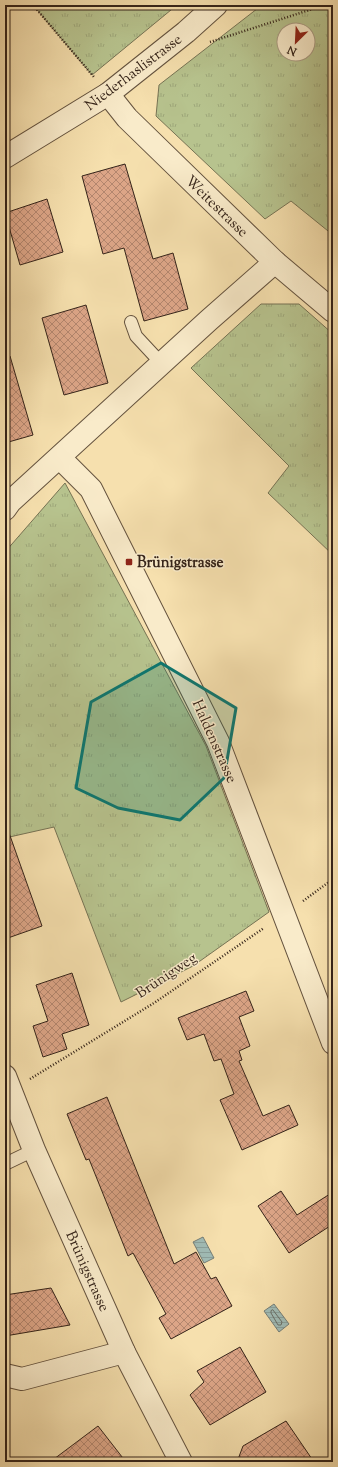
<svg xmlns="http://www.w3.org/2000/svg" width="338" height="1467" viewBox="0 0 338 1467" font-family="'Sorts Mill Goudy',serif">
	<style>
		.grass { fill: url(#grass-tufts); stroke: #767354; fill-rule: evenodd }
		.water { fill: url(#water-rules); stroke: #757e77 }
		.lines { fill: none; stroke-linecap: round; stroke-linejoin: round }
		.shore { stroke: #6a6f67; stroke-width: 1 }
		.building { fill: url(#building-cross-hatch); stroke: #342319 }
		.service-casing { stroke: #64523e; stroke-width: 14 }
		.minor-casing { stroke: #64523e; stroke-width: 24 }
		.tertiary-casing { stroke: #64523e; stroke-width: 24 }
		.path { stroke: #342319; stroke-width: 2.5; stroke-dasharray: 1 2; stroke-linecap: butt }
		.service { stroke: #f9ebca; stroke-width: 12 }
		.minor { stroke: #f9ebca; stroke-width: 22 }
		.tertiary { stroke: #f9ebca; stroke-width: 22 }
		.marked { fill: #0f766e; fill-opacity: 0.2; stroke: #0f766e; stroke-width: 3; stroke-linejoin: round }
		.poi-dot { fill: #8f2418; stroke: #f9ebca; stroke-width: 1.5 }
		.labels { text-anchor: middle; stroke-width: 3; stroke-linejoin: round; paint-order: stroke }
		.street-label { font-size: 15px; fill: #342319; stroke: #f9ebca }
		.poi-label { font-size: 15px; font-weight: bold; fill: #342319; stroke: #f9ebca; text-anchor: start }
	</style>
	<defs>
		<pattern id="grass-tufts" width="24" height="20" patternUnits="userSpaceOnUse"><rect width="24" height="20" fill="#b7c38e"/><path d="M3 7l-1-3M5 7V3M7 7l1-3M15 17l-1-3M17 17v-4M19 17l1-3" fill="none" stroke="#9ea77a"/></pattern>
		<pattern id="water-rules" width="6" height="5" patternUnits="userSpaceOnUse"><rect width="6" height="5" fill="#a0bbb5"/><path d="M0 2.5h6" fill="none" stroke="#8aa09b"/></pattern>
		<pattern id="building-cross-hatch" width="8" height="8" patternUnits="userSpaceOnUse"><rect width="8" height="8" fill="#dca587"/><path d="M0 0l8 8M0 8l8-8" fill="none" stroke="#b3866e"/></pattern>
	</defs>
	<rect width="100%" height="100%" fill="#f6e0ae"/>
	<filter id="stains"><feTurbulence type="fractalNoise" baseFrequency=".005" numOctaves="4"/><feColorMatrix values="0 0 0 0 .2 0 0 0 0 .09 0 0 0 0 .02 0 0 0 .5 -.17"/></filter>
	<radialGradient id="worn" r=".72"><stop offset=".6" stop-color="#630" stop-opacity="0"/><stop offset="1" stop-color="#630" stop-opacity=".3"/></radialGradient>
	<!-- grass -->
	<g class="grass">
		<polygon points="33,5 177,5 92,75"/>
		<path d="M262,5H333V235L291,201L265,219L156,116L159,85ZM284,30H308V54H284Z"/>
		<polygon points="261,304 299,304 333,334 333,555 268,493 289,466 191,368"/>
		<polygon points="65,483 206,746 269,912 193,966 121,1002 54,827 5,838 5,552"/>
	</g>
	<!-- water -->
	<g class="water">
		<polygon points="203,1237 214,1258 204,1263 193,1242"/>
		<polygon points="274,1304 289,1324 279,1332 264,1311"/>
	</g>
	<g class="lines">
		<!-- shore -->
		<polygon class="shore" points="273,1310 282,1322 281,1325 278,1325 271,1313 271,1311"/>
	</g>
	<!-- building -->
	<g class="building">
		<polygon points="125,164 153,259 173,253 188,309 144,321 124,248 103,254 82,176"/>
		<polygon points="47,199 63,252 20,265 5,213"/>
		<polygon points="86,305 108,383 64,395 42,318"/>
		<polygon points="10,356 33,435 5,443 5,357"/>
		<polygon points="8,830 42,926 5,939 5,831"/>
		<polygon points="72,973 89,1025 62,1034 67,1049 43,1057 33,1026 48,1021 36,985"/>
		<polygon points="246,991 254,1011 239,1017 250,1046 239,1051 242,1060 239,1061 263,1116 289,1105 298,1125 242,1150 220,1100 234,1094 221,1059 214,1061 204,1034 187,1040 178,1018"/>
		<polygon points="107,1097 174,1264 196,1252 211,1279 216,1277 232,1306 171,1339 159,1318 166,1314 133,1253 128,1256 89,1159 86,1160 67,1114"/>
		<polygon points="281,1191 297,1215 333,1192 333,1224 289,1253 258,1206"/>
		<polygon points="51,1288 70,1325 5,1336 5,1295"/>
		<polygon points="240,1347 266,1392 210,1425 190,1395 204,1382 197,1371"/>
		<polygon points="286,1421 314,1462 237,1462 243,1446"/>
		<polygon points="98,1426 126,1462 50,1462"/>
	</g>
	<g class="lines">
		<!-- service casing -->
		<g class="service-casing">
			<g id="service">
				<polyline points="131,322 136,336 162,364"/>
				<polyline points="5,1164 34,1150"/>
			</g>
		</g>
		<!-- minor casing -->
		<g class="minor-casing">
			<g id="minor">
				<polyline points="108,94 127,118 275,262 333,311"/>
				<polyline points="60,458 91,489 218,742 333,1043"/>
				<polyline points="5,509 10,502 209,320 275,262"/>
				<polyline points="5,1076 34,1150 124,1352 181,1462"/>
				<polyline points="5,1375 22,1379 124,1352"/>
			</g>
		</g>
		<!-- tertiary casing -->
		<g class="tertiary-casing">
			<polyline id="tertiary" points="5,157 108,94 186,32 216,5"/>
		</g>
		<!-- path -->
		<g class="path">
			<polyline points="33,5 94,77"/>
			<polyline points="210,42 325,5"/>
			<polyline points="303,901 333,879"/>
			<polyline points="30,1079 154,1003 264,928"/>
		</g>
		<!-- service -->
		<use href="#service" class="service"/>
		<!-- minor -->
		<use href="#minor" class="minor"/>
		<!-- tertiary -->
		<use href="#tertiary" class="tertiary"/>
	</g>
	<!-- marked area -->
	<path class="marked" d="M161,663L236,708L224,778L180,820L118,808L76,788L91,702Z"/>
	<!-- markers -->
	<rect class="poi-dot" x="125" y="558" width="8" height="8" rx="2"/>
	<g class="labels">
		<!-- street labels -->
		<g class="street-label">
			<text transform="translate(133 72) rotate(-37)" y="5">Niederhaslistrasse</text>
			<text transform="translate(217 206) rotate(44)" y="5">Weitestrasse</text>
			<text transform="translate(215 741) rotate(66)" y="5">Haldenstrasse</text>
			<text transform="translate(166 975) rotate(-34)" y="5">Brünigweg</text>
			<text transform="translate(88 1271) rotate(66)" y="5">Brünigstrasse</text>
		</g>
		<!-- poi labels -->
		<g class="poi-label">
			<text x="137" y="567">Brünigstrasse</text>
		</g>
	</g>
	<!-- margin -->
	<rect width="338" height="1467" fill="none" stroke="#f6e0ae" stroke-width="20"/>
	<rect x="6" y="6" width="326" height="1455" fill="none" stroke="#342319" stroke-width="2"/>
	<rect x="10" y="10" width="318" height="1447" fill="none" stroke="#342319"/>
	<!-- north arrow -->
	<g transform="translate(296 42) rotate(204)"><circle r="19" fill="#f9ebca" stroke="#aa9b83"/>
	<path d="M0-3L7 15L0 10L-7 15Z" fill="#8f2418"/>
	<text y="-6" font-size="11" font-weight="bold" text-anchor="middle" fill="#342319">N</text>
	</g>
	<rect width="100%" height="100%" filter="url(#stains)"/>
	<rect width="100%" height="100%" fill="url(#worn)"/>
</svg>
